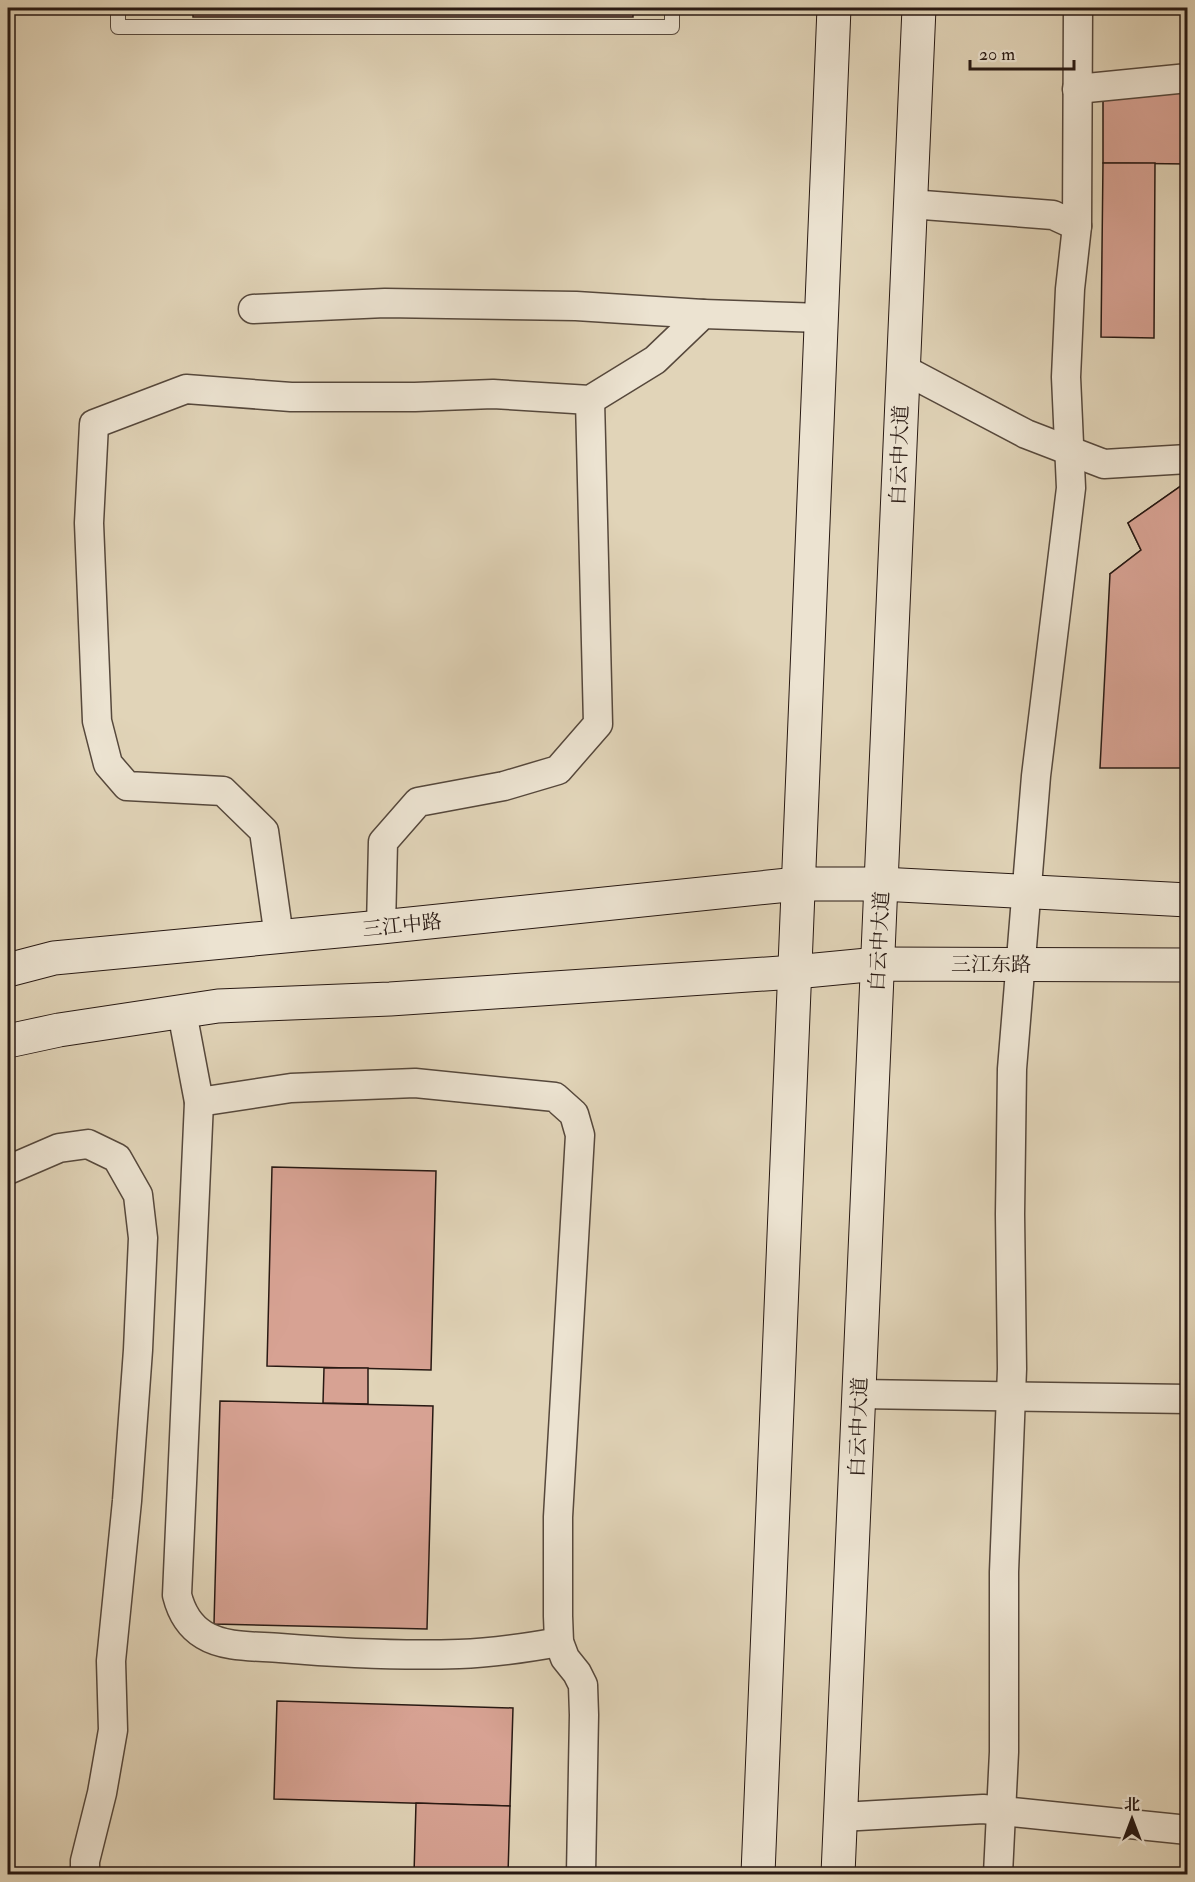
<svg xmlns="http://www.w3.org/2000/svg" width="1195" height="1882" viewBox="0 0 1195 1882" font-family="'IM FELL Double Pica','Noto Serif SC',serif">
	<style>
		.building { fill: #d7a293; stroke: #281913; stroke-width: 1.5 }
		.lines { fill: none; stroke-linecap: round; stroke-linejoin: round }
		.service-casing { stroke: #56483c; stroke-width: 16 }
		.minor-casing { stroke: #56483c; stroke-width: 31 }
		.secondary-casing { stroke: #281913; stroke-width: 35 }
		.service { stroke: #ece3d1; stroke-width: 14 }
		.minor { stroke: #ece3d1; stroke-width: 28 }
		.secondary { stroke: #ece3d1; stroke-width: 33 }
		.labels { text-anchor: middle; stroke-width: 4.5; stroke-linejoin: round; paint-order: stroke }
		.street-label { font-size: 20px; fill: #281913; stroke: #ece3d1 }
	</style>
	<rect width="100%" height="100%" fill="#e1d4b8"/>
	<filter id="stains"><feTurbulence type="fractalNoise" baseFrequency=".00333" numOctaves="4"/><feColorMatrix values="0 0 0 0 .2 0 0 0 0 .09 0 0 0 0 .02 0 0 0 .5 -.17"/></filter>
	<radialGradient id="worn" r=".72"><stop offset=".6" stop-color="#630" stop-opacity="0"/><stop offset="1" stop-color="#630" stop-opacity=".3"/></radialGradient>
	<!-- building -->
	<g class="building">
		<rect x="193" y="8" width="440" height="9"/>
		<polygon points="1103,81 1188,81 1188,164 1103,163"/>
		<polygon points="1103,163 1155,163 1154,338 1101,337"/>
		<polygon points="1188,481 1188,615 1149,639 1110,574 1141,550 1128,523"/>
		<polygon points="1188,481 1188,768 1100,768 1110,574 1141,550 1128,523"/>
		<polygon points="272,1167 436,1171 431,1370 267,1366"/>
		<polygon points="324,1368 368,1368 368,1404 323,1403"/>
		<polygon points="220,1401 433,1406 427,1629 214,1624"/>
		<polygon points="277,1701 513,1708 510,1806 274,1799"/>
		<polygon points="416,1803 510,1806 508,1874 414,1874"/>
	</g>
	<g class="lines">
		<!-- service casing -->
		<g class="service-casing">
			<polyline id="service" points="118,8 118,27 672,27 672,8"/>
		</g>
		<!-- minor casing -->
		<g class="minor-casing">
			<g id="minor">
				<polyline points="1077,89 1188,78"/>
				<polyline points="910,204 1053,215 1077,226"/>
				<polyline points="253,309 385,303 576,306 703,314"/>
				<polyline points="903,369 1026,434 1104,464 1188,459"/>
				<polyline points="381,927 383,842 418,802 504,786 558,770 598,724 590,400"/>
				<polyline points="279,937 264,831 223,791 127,786 108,764 97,721 89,523 94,424 186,389 291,397 415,397 493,394 590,400 655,360 703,314 822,318"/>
				<path d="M182,1012L199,1102L177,1595C181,1611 189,1626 204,1635C225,1648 256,1646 280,1648C340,1653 399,1656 459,1654C492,1653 526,1648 559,1642"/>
				<polyline points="199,1102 291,1088 415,1083 555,1097 574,1114 580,1135 558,1517 558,1616 559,1642 565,1658 577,1673 583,1685 584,1715 581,1874"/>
				<polyline points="8,1170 59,1148 88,1144 117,1158 138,1195 143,1238 138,1350 127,1501 111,1661 113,1730 102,1793 85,1861 85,1874"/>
				<polyline points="859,1394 1188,1399"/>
				<polyline points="841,1817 983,1809 1188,1830"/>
				<polyline points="998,1874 1004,1752 1004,1572 1012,1369 1010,1214 1012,1069 1036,776 1071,488 1066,377 1070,289 1077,226 1078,8"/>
			</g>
		</g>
		<!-- secondary casing -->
		<g class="secondary-casing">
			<g id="secondary">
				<polyline points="8,970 54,958 381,927 798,884 881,884 1188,900"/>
				<polyline points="8,1041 59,1030 218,1006 390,999 795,972 878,964 1188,965"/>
				<polyline points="758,1874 834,8"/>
				<polyline points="838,1874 919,8"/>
			</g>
		</g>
		<!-- service -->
		<use href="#service" class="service"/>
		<!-- minor -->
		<use href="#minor" class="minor"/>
		<!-- secondary -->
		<use href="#secondary" class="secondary"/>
	</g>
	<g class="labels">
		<!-- street labels -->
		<g class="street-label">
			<text transform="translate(899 455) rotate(-88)" y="7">白云中大道</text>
			<text transform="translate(402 925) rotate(-6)" y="7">三江中路</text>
			<text transform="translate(879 941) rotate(-87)" y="7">白云中大道</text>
			<text x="991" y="971">三江东路</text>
			<text transform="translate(858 1427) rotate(-88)" y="7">白云中大道</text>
		</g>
	</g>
	<!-- margin -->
	<rect width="1195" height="1882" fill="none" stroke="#e1d4b8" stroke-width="30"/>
	<rect x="9" y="9" width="1177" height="1864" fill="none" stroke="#281913" stroke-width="3"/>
	<rect x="15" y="15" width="1165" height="1852" fill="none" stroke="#281913" stroke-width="1.5"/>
	<!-- north arrow -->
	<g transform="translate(1132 1819)" stroke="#ece3d1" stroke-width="4.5" paint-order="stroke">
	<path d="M0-4.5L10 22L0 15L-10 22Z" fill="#281913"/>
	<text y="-9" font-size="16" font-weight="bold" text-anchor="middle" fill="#281913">北</text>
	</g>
	<!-- scale -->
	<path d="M970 60v9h104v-9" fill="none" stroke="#281913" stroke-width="3"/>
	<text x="979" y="60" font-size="18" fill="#281913" stroke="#ece3d1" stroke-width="4.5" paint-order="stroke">20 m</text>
	<rect width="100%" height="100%" filter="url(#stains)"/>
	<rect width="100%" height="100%" fill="url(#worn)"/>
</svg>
